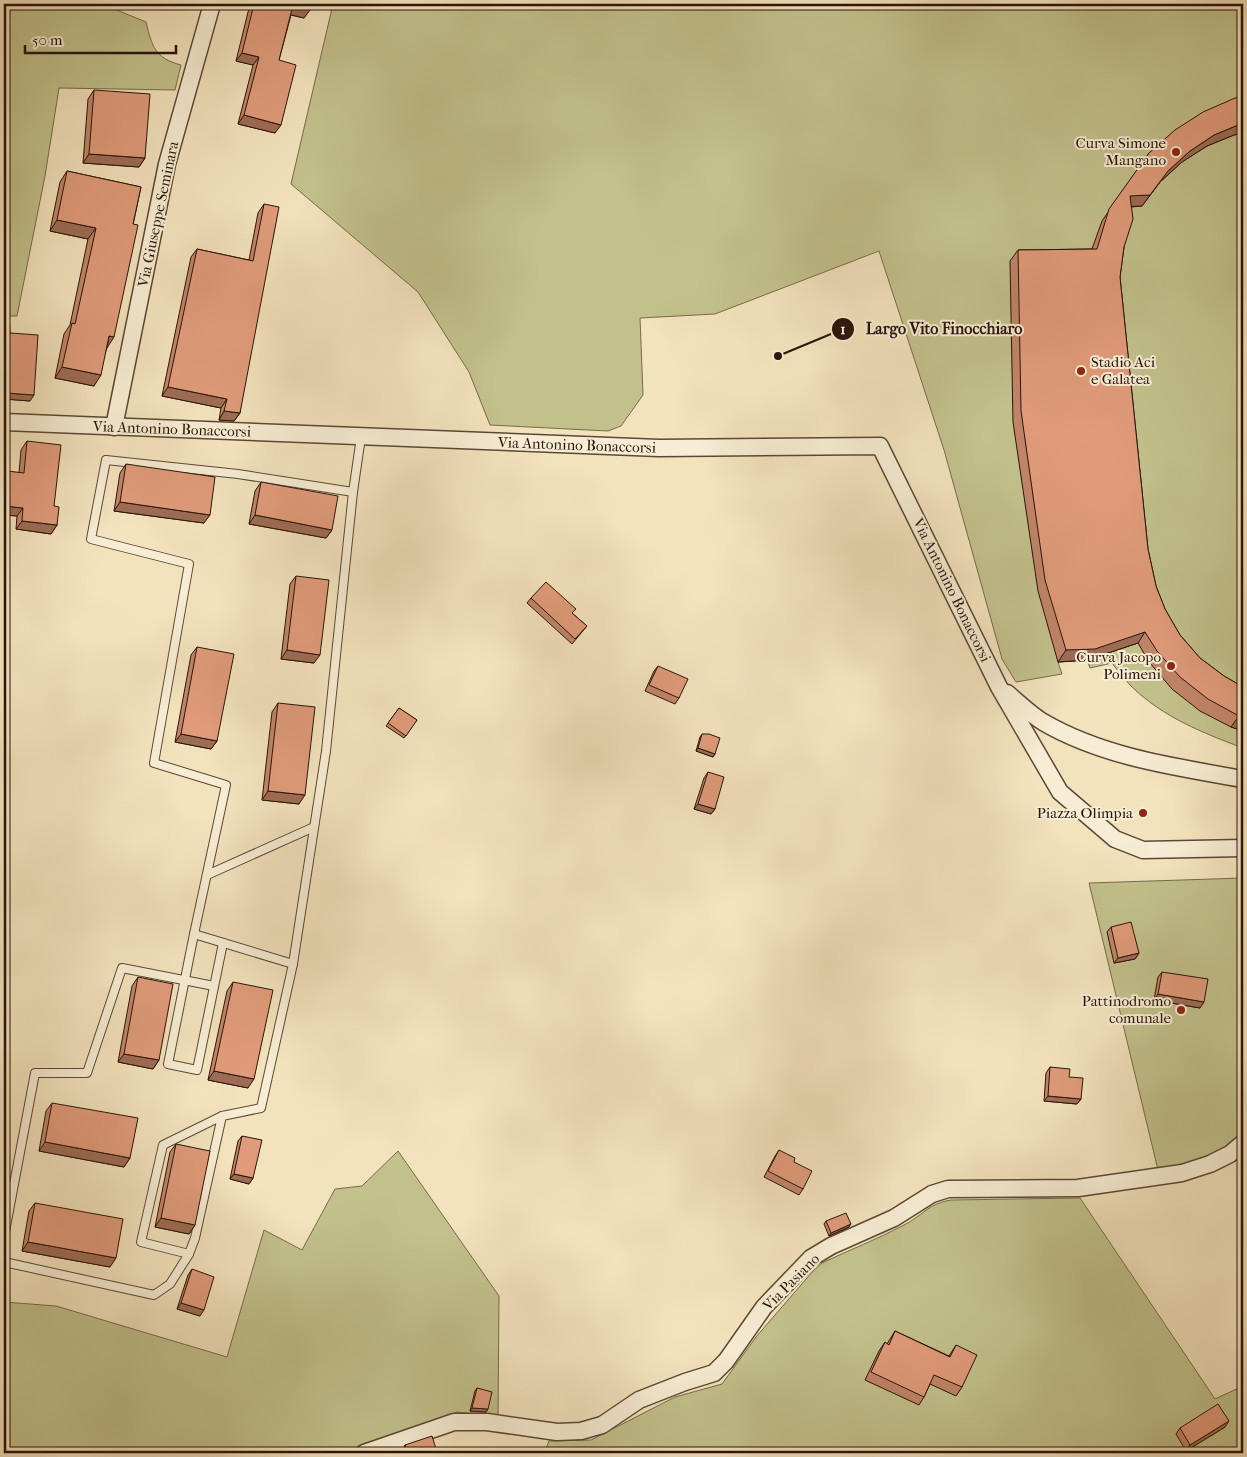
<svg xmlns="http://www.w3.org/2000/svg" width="1247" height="1457" viewBox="0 0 1247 1457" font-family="'IM FELL French Canon',serif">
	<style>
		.green { fill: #c2c18c; stroke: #766a4a }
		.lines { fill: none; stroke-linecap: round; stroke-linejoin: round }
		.service-casing { stroke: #5c4735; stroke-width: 10 }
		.minor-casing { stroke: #5c4735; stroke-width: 19 }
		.service { stroke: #f7edd4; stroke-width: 8 }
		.minor { stroke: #f7edd4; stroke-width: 16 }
		.wall { fill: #c18569; stroke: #2a1308 }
		.shaded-wall { fill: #9d6c55; stroke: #2a1308 }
		.building { fill: #e09b7a; stroke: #2a1308 }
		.poi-dot { fill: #8f2418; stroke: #f7edd4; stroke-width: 2 }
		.labels { text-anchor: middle; stroke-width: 4; stroke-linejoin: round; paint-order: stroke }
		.poi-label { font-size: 15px; fill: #2a1308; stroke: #f7edd4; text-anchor: end }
		.street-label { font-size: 15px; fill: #2a1308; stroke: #f7edd4 }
		.leader { fill: none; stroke: #2a1308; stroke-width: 2 }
		.callout-dot { fill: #2a1308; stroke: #f7edd4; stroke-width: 2 }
		.mark-label { font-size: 15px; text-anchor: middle; font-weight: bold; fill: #fff }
		.callout-label { font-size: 16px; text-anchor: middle; font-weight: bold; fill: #2a1308; stroke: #f7edd4; stroke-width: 4; stroke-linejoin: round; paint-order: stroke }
	</style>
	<rect width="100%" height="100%" fill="#f3e3bd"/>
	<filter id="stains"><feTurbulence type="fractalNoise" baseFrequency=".004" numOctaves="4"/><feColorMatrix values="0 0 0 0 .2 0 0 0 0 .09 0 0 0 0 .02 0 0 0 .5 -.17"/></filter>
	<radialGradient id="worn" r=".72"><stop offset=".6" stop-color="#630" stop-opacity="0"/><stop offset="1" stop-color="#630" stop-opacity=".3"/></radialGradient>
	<!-- green -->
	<g class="green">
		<path d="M4,4H102L146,22C152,47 155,58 181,65L175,90L59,88L45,176L17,316H4Z"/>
		<path d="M333,4H1243V748C1203,733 1163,717 1132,687C1125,680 1118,671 1112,663L1090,668L1087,660L1058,662L1062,674L1016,682L1002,659L944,450L879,251L715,314L640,318L643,395L621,426L608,431L490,425L469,372L418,292L291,184Z"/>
		<polygon points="1243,878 1243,1137 1206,1160 1158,1170 1089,883"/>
		<polygon points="398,1151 499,1296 498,1417 457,1412 351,1453 4,1453 4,1302 56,1306 227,1357 264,1230 302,1250 335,1189 362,1186"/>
		<path d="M1080,1198L1215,1399L1243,1386V1453H544L549,1441L591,1440L675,1397L722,1384L756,1337L813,1271L822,1263C849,1250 878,1239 904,1225C922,1216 929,1203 951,1200Z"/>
	</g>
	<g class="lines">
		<!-- service casing -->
		<g class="service-casing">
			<g id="service">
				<polyline points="207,875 314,827"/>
				<polyline points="194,934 293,964"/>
				<polyline points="223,943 197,1070 168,1064 194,934 226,785 154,763 189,564 91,539 106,460 238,474 353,492"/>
				<polyline points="4,1237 35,1073 87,1073 122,968 214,986"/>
				<polyline points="189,1254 141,1242 163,1145 222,1116"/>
				<polyline points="4,1262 154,1295 170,1284 189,1254 195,1238 222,1116 261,1108 293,964 326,751 353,492 361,437"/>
			</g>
		</g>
		<!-- minor casing -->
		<g class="minor-casing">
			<g id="minor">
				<polyline points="4,422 659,448 880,446 999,687 1060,792 1115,839 1143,850 1243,848"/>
				<polyline points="114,427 167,164 212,4"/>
				<path d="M1007,693C1019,703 1030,714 1043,722C1103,757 1175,767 1243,779"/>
				<polyline points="364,1453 454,1422 487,1422 557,1432 581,1431 602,1425 639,1400 685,1382 714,1373 726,1361 764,1307 811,1258 831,1246 894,1218 932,1194 948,1189 1078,1188 1182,1173 1210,1164 1230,1154 1243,1143"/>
			</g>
		</g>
		<!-- service -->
		<use href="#service" class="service"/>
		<!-- minor -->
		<use href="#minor" class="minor"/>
	</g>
	<!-- wall -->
	<g class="wall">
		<polygon points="250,4 311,4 304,18 291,15 279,60 275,133 238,124 253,65 236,61"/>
		<polygon points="94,90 145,158 139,167 83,163 88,99"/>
		<polygon points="1243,97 1243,133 1234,135 1207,146 1182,162 1160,182 1142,206 1131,207 1124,247 1120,277 1148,549 1156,586 1165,609 1180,635 1200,658 1224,676 1243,687 1243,731 1231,727 1200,711 1172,689 1149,662 1138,643 1087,660 1058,662 1038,591 1013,422 1010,261 1018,250 1092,249 1102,221 1149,153"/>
		<polygon points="67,171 141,187 107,348 94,386 55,378 64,334 70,325 88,239 50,231 60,182"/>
		<polygon points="264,204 240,413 234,421 219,420 221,408 162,396 191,257 197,249 249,260 258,213"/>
		<polygon points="4,313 10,333 30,401 4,399"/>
		<polygon points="27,441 54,506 57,525 51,534 16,529 17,516 4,515 4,476 7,471 19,473 21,450"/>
		<polygon points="126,464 204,523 114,511 120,473"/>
		<polygon points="261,482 332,530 326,538 249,524 255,491"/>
		<polygon points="296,576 314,663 281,659 290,584"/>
		<polygon points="531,598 573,614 587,626 572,644 527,603"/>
		<polygon points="197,647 217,741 211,749 175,742 191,655"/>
		<polygon points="658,666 679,698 675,704 645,691 654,671"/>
		<polygon points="278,703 299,804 262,800 272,712"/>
		<polygon points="399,708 417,720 404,738 386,726"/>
		<polygon points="702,734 715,754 713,757 696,751 700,737"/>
		<polygon points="708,772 715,809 711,814 694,809 704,778"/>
		<polygon points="1111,927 1139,953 1135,959 1114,963 1107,932"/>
		<polygon points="1162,972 1200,1008 1154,1000 1158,977"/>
		<polygon points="138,977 159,1060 153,1069 118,1062 132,986"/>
		<polygon points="233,982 248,1088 208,1080 227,991"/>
		<polygon points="1050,1067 1069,1077 1081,1099 1077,1104 1044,1101 1046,1073"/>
		<polygon points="52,1103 130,1158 124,1167 39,1151 46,1111"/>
		<polygon points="242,1136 253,1178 249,1184 230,1179 238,1141"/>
		<polygon points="176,1144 195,1225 189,1234 155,1227 170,1152"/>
		<polygon points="779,1150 794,1162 803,1189 799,1195 764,1177 775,1156"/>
		<polygon points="35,1203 110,1267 22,1251 29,1211"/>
		<polygon points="826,1221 849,1227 829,1236 824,1224"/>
		<polygon points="192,1269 200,1316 177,1309 188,1275"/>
		<polygon points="895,1331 949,1356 956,1345 962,1387 956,1396 930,1384 924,1397 919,1405 865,1380 879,1351 885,1342 887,1344"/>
		<polygon points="477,1388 488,1409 486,1412 470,1411 475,1391"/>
		<polygon points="1225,1427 1186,1451 1176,1434 1180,1428"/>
		<polygon points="405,1445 437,1452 437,1453 402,1453 401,1451"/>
	</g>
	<!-- shaded-wall -->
	<g class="shaded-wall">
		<polygon points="1062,4 1090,4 1060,7"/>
		<polygon points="293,5 310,10 304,18 287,14"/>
		<polygon points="242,53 259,57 253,65 236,61"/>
		<polygon points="244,115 281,125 275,133 238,124"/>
		<polygon points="1243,123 1243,133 1234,135 1207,146 1182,162 1160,182 1142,206 1122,207 1130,196 1168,171 1190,151 1214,135"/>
		<polygon points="89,154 145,158 139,167 83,163"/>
		<polygon points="57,220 96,228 88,239 50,231"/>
		<polygon points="109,336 114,337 107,348"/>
		<polygon points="62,367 101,375 94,386 55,378"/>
		<polygon points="168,387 227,399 221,408 162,396"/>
		<polygon points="7,393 34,395 30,401 4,399 4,398"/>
		<polygon points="224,411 240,413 234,421 219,420"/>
		<polygon points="120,502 210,515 204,523 114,511"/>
		<polygon points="4,506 23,508 17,516 4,515"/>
		<polygon points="255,515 332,530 326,538 249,524"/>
		<polygon points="22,521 57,525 51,534 16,529"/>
		<polygon points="1145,632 1138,643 1087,660 1058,662 1066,650"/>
		<polygon points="287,650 320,655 314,663 281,659"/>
		<polygon points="1239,716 1243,718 1243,731 1231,727"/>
		<polygon points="181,734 217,741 211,749 175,742"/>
		<polygon points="698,748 715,754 713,757 696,751"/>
		<polygon points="268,791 305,795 299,804 262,800"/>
		<polygon points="698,804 715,809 711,814 694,809"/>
		<polygon points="1139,953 1135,959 1114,963 1118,958"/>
		<polygon points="1158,994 1204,1002 1200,1008 1154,1000"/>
		<polygon points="124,1054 159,1060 153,1069 118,1062"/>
		<polygon points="214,1071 254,1079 248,1088 208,1080"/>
		<polygon points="1048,1096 1081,1099 1077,1104 1044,1101"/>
		<polygon points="45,1142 130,1158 124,1167 39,1151"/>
		<polygon points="234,1174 253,1178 249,1184 230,1179"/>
		<polygon points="161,1218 195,1225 189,1234 155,1227"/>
		<polygon points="851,1224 849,1227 829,1236 831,1233"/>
		<polygon points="28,1242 116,1258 110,1267 22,1251"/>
		<polygon points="181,1303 204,1310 200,1316 177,1309"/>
		<polygon points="472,1408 488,1409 486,1412 470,1411"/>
		<polygon points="1229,1421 1225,1427 1186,1451 1190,1445"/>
	</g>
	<!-- building -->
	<g class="building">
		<polygon points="254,4 311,4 310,10 293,5 279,60 296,65 281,125 244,115 259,57 242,53"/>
		<polygon points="94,90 150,94 145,158 89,154"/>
		<polygon points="1243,97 1243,123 1214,135 1190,151 1168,171 1150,195 1130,196 1133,219 1124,247 1120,277 1148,549 1156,586 1165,609 1180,635 1200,658 1224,676 1243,687 1243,718 1239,716 1208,699 1180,677 1157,651 1145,632 1095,649 1066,650 1045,580 1021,411 1018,250 1097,249 1109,209 1149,153 1175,130 1203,112 1235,98"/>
		<polygon points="67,171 141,187 133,224 138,225 114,337 109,336 101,375 62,367 72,323 75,324 96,228 57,220"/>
		<polygon points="264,204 279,207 240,413 224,411 227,399 168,387 197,249 253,261"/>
		<polygon points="4,313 9,313 10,333 38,335 34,395 7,393 7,389 4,388"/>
		<polygon points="27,441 61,445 54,506 59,507 57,525 22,521 23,508 4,506 4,476 7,476 7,471 24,473"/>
		<polygon points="126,464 215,477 210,515 120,502"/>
		<polygon points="261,482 338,496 332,530 255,515"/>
		<polygon points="296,576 329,580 320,655 287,650"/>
		<polygon points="546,582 576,609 572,613 587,626 575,639 531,598"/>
		<polygon points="197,647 234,654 217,741 181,734"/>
		<polygon points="658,666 688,679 679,698 649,685"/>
		<polygon points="278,703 315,707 305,795 268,791"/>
		<polygon points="399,708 417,720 406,736 388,723"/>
		<polygon points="702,734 709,734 720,738 715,754 698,748"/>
		<polygon points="708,772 724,777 715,809 698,804"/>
		<polygon points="1131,922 1139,953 1118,958 1111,927"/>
		<polygon points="1162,972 1208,979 1204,1002 1158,994"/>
		<polygon points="138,977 173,984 159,1060 124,1054"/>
		<polygon points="233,982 273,990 254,1079 214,1071"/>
		<polygon points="1050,1067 1070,1069 1069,1077 1083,1078 1081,1099 1048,1096"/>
		<polygon points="52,1103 138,1118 130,1158 45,1142"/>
		<polygon points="242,1136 262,1140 253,1178 234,1174"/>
		<polygon points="176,1144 210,1151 195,1225 161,1218"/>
		<polygon points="779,1150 795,1158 794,1162 812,1171 803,1189 768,1171"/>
		<polygon points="35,1203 123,1219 116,1258 28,1242"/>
		<polygon points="846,1213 851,1224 831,1233 826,1221"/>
		<polygon points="192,1269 214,1277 204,1310 181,1303"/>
		<polygon points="895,1331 950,1357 956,1345 977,1355 962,1387 934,1375 924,1397 871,1372 885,1342 889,1345"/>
		<polygon points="477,1388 492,1392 488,1409 472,1408"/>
		<polygon points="1218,1404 1229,1421 1190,1445 1180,1428"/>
		<polygon points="432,1436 437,1452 435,1453 408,1453 405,1445"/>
	</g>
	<!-- markers -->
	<g class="poi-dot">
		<circle cx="1176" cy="152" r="5"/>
		<circle cx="1081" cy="371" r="5"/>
		<circle cx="1171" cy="666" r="5"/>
		<circle cx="1143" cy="813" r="5"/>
		<circle cx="1181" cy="1010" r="5"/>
	</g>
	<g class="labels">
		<!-- poi labels -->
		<g class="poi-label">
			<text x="1166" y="148">Curva Simone<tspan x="1166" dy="17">Mangano</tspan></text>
			<text x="1091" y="367" text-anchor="start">Stadio Aci<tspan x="1091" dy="17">e Galatea</tspan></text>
			<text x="1161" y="662">Curva Jacopo<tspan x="1161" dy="17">Polimeni</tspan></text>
			<text x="1133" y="818">Piazza Olimpia</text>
			<text x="1171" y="1006">Pattinodromo<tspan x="1171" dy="17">comunale</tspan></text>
		</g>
		<!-- street labels -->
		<g class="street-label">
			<text transform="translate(158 214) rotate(-78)" y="5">Via Giuseppe Seminara</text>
			<text transform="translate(172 429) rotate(2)" y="5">Via Antonino Bonaccorsi</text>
			<text transform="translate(577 445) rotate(2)" y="5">Via Antonino Bonaccorsi</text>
			<text transform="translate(952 590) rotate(64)" y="5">Via Antonino Bonaccorsi</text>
			<text transform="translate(791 1282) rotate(-45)" y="5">Via Pasiano</text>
		</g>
	</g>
	<!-- callouts -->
	<path class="leader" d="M778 356L843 329"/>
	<g class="callout-dot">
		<circle cx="778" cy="356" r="5"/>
		<circle cx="843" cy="329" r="12"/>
	</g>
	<g class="mark-label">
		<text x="843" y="334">1</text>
	</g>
	<g class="callout-label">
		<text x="944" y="334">Largo Vito Finocchiaro</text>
	</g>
	<!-- margin -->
	<rect width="1247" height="1457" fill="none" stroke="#f3e3bd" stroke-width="20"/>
	<rect x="5" y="5" width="1237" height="1447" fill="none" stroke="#2a1308" stroke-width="2.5"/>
	<rect x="10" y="10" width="1227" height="1437" fill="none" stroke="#2a1308"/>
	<!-- scale -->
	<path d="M25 45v8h151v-8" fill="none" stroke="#2a1308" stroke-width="2.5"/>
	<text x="32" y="45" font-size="15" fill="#2a1308" stroke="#f7edd4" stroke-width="4" paint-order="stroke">50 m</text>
	<rect width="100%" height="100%" filter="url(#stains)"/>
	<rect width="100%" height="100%" fill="url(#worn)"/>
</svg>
